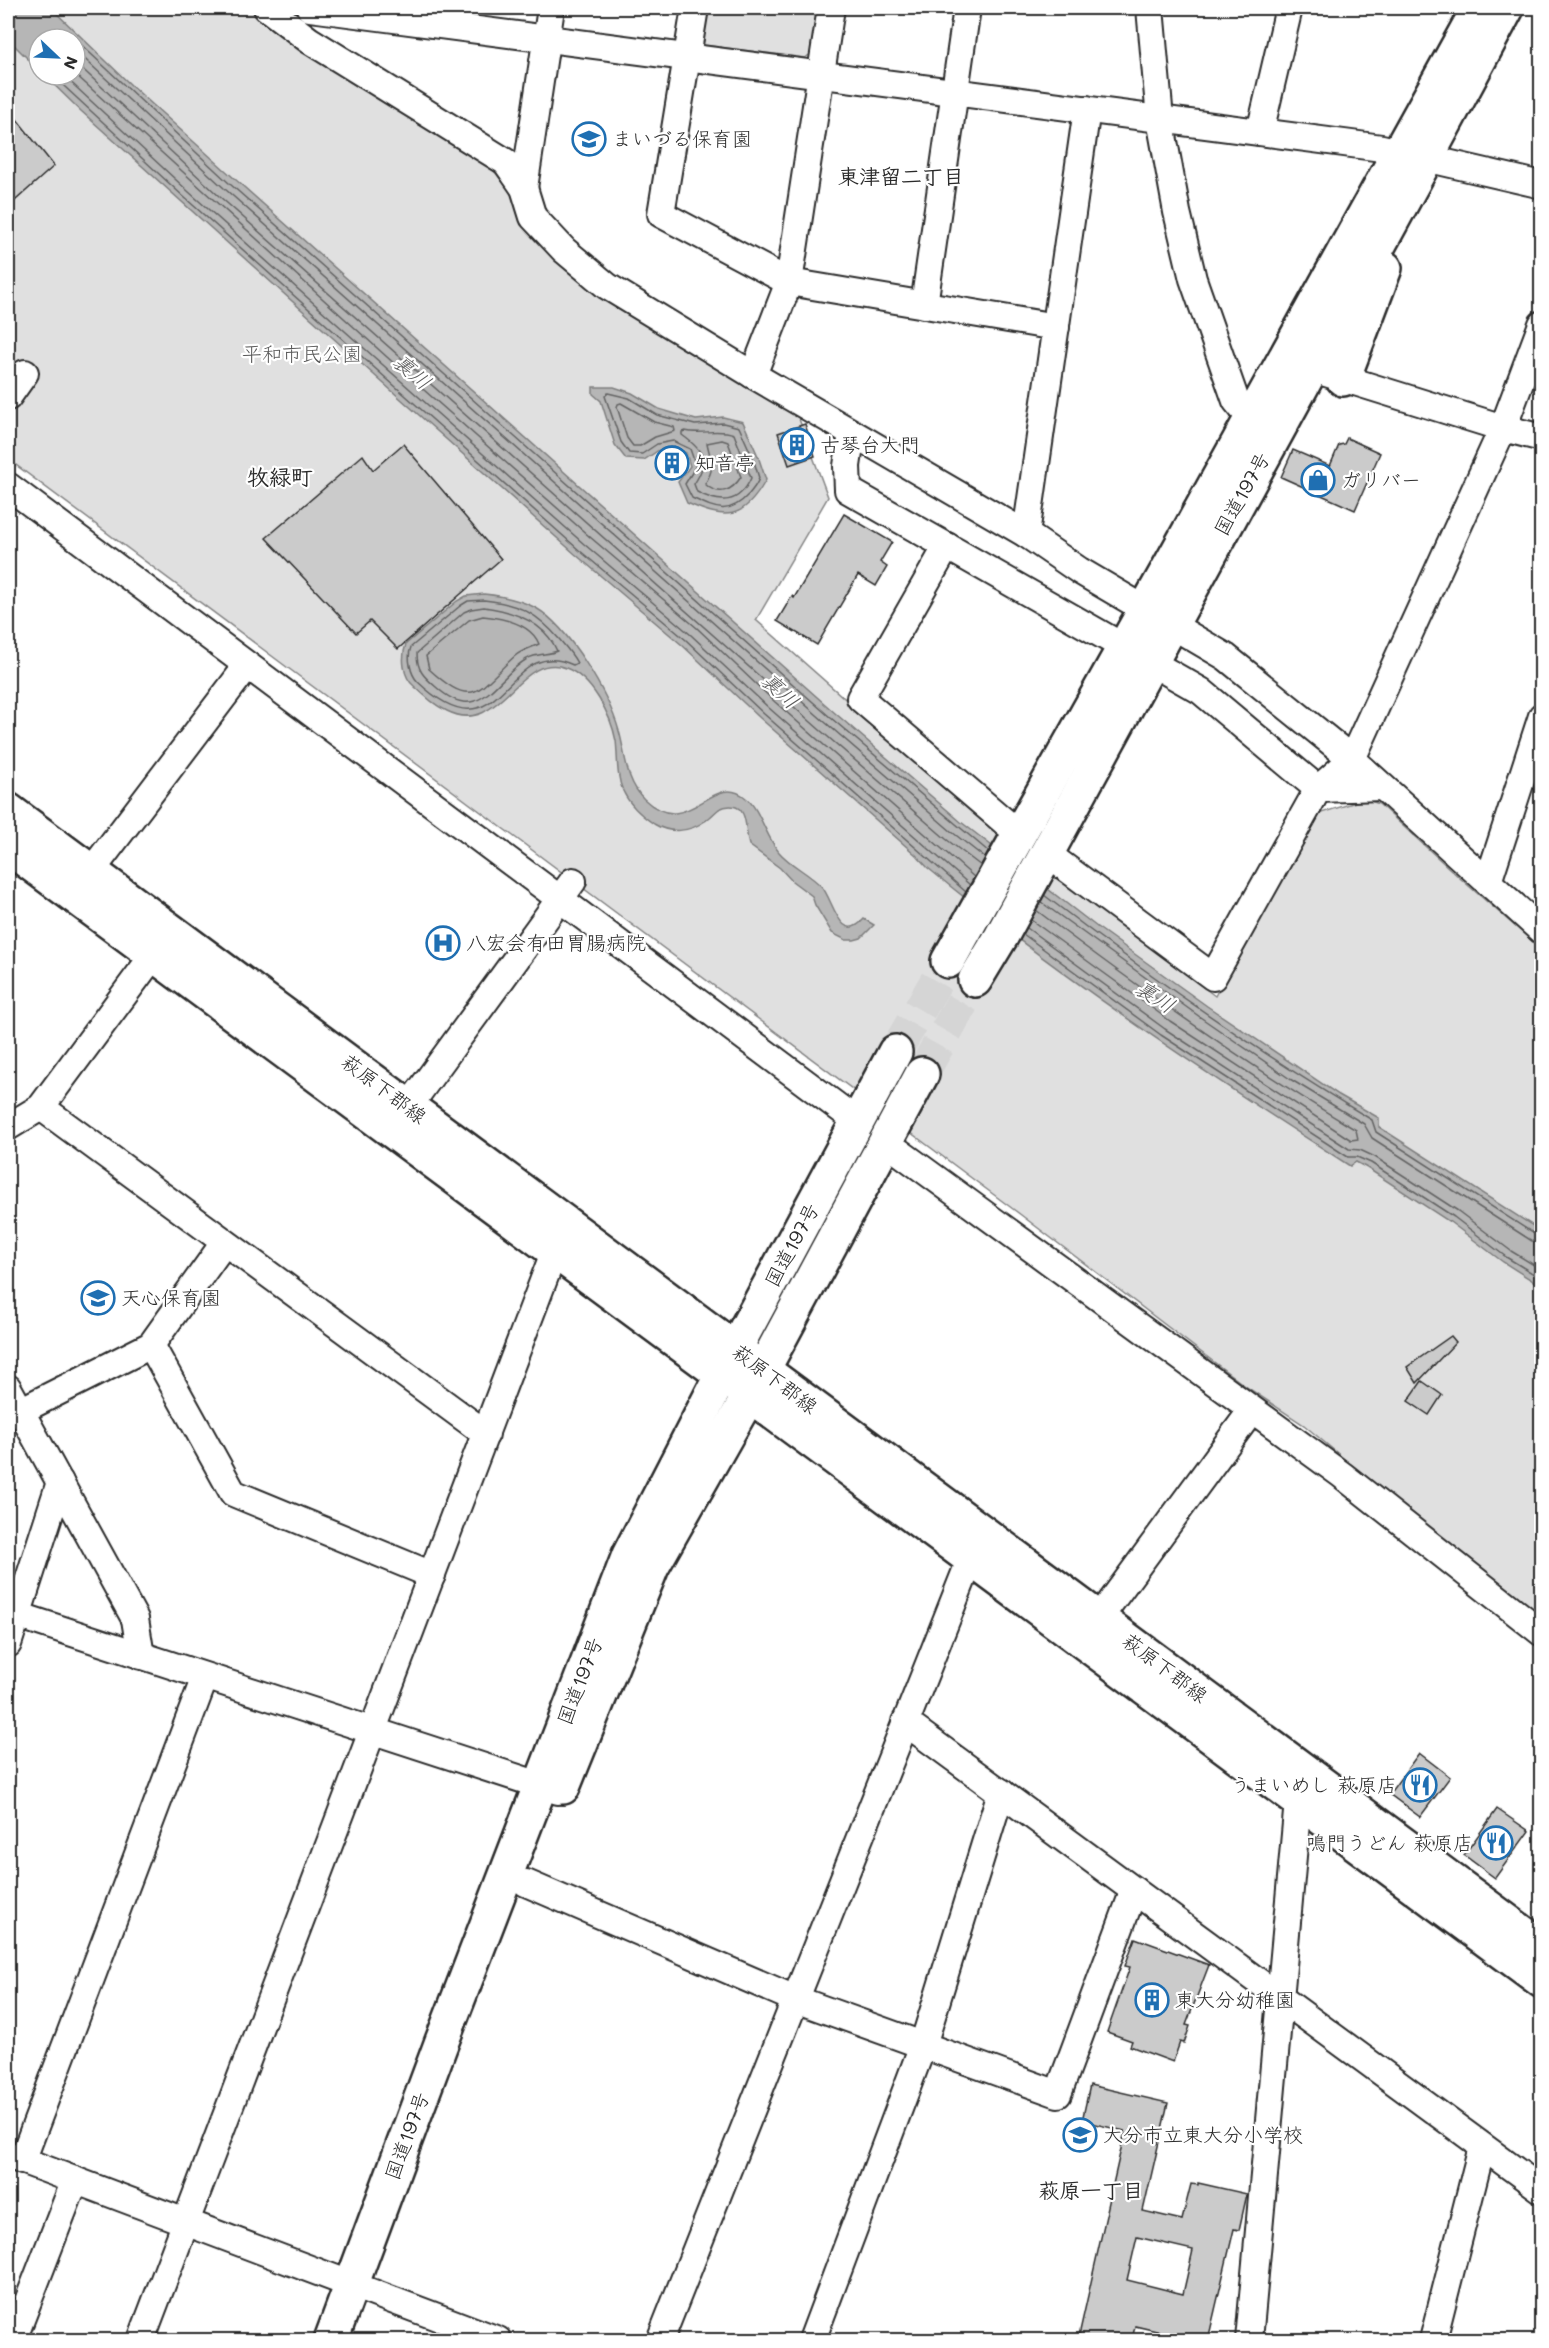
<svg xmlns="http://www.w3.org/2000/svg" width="1549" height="2348" viewBox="0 0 1549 2348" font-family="Mali,'Klee One',sans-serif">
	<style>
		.green { fill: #e0e0e0; stroke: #868686; stroke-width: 1.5; fill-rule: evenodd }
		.water { fill: #b6b6b6; stroke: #7e7e7e; stroke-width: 1.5 }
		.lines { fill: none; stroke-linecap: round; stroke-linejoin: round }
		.shore { stroke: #636363; stroke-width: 1.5 }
		.building { fill: #cbcbcb; stroke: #2b2b2b; stroke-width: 1.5; fill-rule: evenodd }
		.highway-tunnel { stroke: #d5d5d5; stroke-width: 33; stroke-dasharray: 33 16; stroke-linecap: butt }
		.minor-casing { stroke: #2b2b2b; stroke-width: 30 }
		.major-casing { stroke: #2b2b2b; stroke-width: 38 }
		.highway-casing { stroke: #2b2b2b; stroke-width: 38 }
		.minor { stroke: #fff; stroke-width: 26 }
		.major { stroke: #fff; stroke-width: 33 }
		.highway { stroke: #fff; stroke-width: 33 }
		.labels { text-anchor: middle; stroke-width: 4.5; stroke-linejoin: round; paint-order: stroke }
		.poi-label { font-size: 20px; fill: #2b2b2b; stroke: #fff; text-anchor: start }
		.park-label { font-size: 20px; fill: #585858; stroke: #fff }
		.street-label { font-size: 20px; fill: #2b2b2b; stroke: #fff }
		.neighbourhood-label { font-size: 21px; font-weight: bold; fill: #2b2b2b; stroke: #fff }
		.water-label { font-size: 21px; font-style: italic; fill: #5c5c5c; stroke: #fff }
		.quarter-label { font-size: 22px; font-weight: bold; fill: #2b2b2b; stroke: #fff }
	</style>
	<rect width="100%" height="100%" fill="#fff"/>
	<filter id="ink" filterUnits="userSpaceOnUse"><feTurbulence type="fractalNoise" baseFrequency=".0167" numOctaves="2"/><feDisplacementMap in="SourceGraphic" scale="12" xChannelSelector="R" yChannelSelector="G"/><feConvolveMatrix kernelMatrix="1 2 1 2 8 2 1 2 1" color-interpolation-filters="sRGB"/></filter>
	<g filter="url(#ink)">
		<!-- green -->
		<g class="green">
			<path d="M8,8H248L303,48L488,163L516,199L527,223L796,411L828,497L756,620L981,819L1215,996L1315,815L1359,801H1371L1379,804L1461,879L1541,949V1620L1433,1534L1304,1425L1248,1388L1021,1215L8,459ZM39,39H75V75H39Z"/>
			<polygon points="701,8 822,8 815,51 805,58 703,45 696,37"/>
		</g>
		<!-- water -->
		<g class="water">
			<path d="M8,8H51L132,86L235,179L835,713L961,822L1097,927L1207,1006L1339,1095L1379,1118V1127L1541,1231V1286L1503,1262L1450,1222L1367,1168L1356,1162L1350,1166C1205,1073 1061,978 928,868L916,855L760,718L682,645L575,554L383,383L81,111L44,75H75V39H39V70L8,39Z"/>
			<path d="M593,387H614L632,393L659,409L696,420L723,417L743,422L758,456L766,480C743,521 726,520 687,503L678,482L690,466L686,453L674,446L659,450L644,460L626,459L615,445L601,401L593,394Z"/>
			<path d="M484,594C503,596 519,599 536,608C569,627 609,695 619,731C626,755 625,780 644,799C689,842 712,769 746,798C760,809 766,837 779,852C791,866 809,873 822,887C833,899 840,946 864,919L874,925L861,938L854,940H846L832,933L815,905L812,896L792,881L780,868L749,845C746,835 747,823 743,814C739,804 727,805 719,809C714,813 710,818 705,821C690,832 670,834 654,824C642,816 629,804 623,791C616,775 618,757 616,741C611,715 592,678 566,668C518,650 501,738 447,711C434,705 425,696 414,686C403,677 401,658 406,644L457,601L466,596Z"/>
		</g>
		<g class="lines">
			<!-- shore -->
			<g class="shore">
				<polyline points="75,39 230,184 515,437 831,718 989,852"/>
				<polyline points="75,50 225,189 826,723 952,832 985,858"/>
				<polyline points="75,62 219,196 820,730 946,839 981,866"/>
				<polyline points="75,74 398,367 590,537 697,628 775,702 974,877"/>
				<polyline points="52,75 184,197 387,379 579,550 686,640 764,714 966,892"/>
				<polyline points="63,75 189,192 392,373 584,544 691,635 769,708 970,885"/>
				<path d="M608,393L629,398L657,415L695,425L723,423L739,427L753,458L759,478C757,485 753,489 749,494C729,516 716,509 692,498L685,484L696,466L690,449L673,441L657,444L642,454L629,453L621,442L605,396Z"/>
				<polygon points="621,403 654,422 674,427 675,431 655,437 640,446 633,446 627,438 617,407 618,404"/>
				<path d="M685,431C702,435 718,428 734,434L751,478C739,505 720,504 697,492L694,484C710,460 704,451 682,435V432Z"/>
				<path d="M722,440L728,442L741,477C732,491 719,497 705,484C716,466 711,462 707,443Z"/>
				<path d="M484,600C520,604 537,613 560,640C566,647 573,655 577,663L573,665C504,632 504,764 418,682C410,674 407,657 411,647L460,606L468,601Z"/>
				<path d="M484,607C513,611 545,622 557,651C549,655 536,653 527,659C494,678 480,727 436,687C423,676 417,670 417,653L464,612L471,609Z"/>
				<path d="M483,616C503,618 531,624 539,644C531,648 522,650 515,656C477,690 475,711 429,669L426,656L469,620Z"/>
				<path d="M1044,895C1149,976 1258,1052 1372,1120L1376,1132L1536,1235L1542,1236"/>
				<polyline points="1041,902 1200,1017 1290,1079 1364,1124 1372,1138 1532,1241 1542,1243"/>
				<path d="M1031,920L1170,1021L1351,1140L1358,1139L1356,1130C1245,1064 1139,988 1036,910"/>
				<polyline points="1027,928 1165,1029 1349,1149 1360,1150 1375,1157 1458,1211 1511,1251 1542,1270"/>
				<polyline points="1023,934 1161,1035 1348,1157 1357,1157 1371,1163 1454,1217 1506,1257 1542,1279"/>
			</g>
		</g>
		<!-- building -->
		<g class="building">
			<polygon points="8,108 54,166 8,207"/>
			<polygon points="805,424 815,456 789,465 778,433"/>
			<polygon points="1347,438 1380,453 1355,510 1281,477 1293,450 1330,466 1339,445 1344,444"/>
			<polygon points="403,444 501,559 398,649 370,621 356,633 266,538 363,455 373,470"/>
			<polygon points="668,449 682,452 685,465 677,476 663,473 659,460"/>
			<polygon points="844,514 892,542 880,562 887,567 876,586 858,575 817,645 777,621 792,596 794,598"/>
			<polygon points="1451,1336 1456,1342 1417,1383 1407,1367"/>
			<polygon points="1422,1381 1442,1395 1429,1415 1408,1401"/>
			<polygon points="1419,1753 1450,1777 1420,1817 1389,1794"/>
			<polygon points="1497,1809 1529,1831 1495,1878 1464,1855"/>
			<polygon points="1135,1938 1209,1965 1186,2025 1190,2026 1184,2043 1180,2042 1173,2062 1130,2046 1132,2041 1107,2032 1130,1967 1125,1966"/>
			<path d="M1090,2085L1168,2103L1143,2211L1182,2220L1191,2184L1198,2185V2183L1247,2194L1239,2230L1234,2229L1208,2340H1172L1174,2335L1135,2326L1132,2340H1078L1125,2131L1082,2121ZM1137,2237L1193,2250L1183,2294L1127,2280Z"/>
		</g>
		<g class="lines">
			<!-- highway-tunnel -->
			<g class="highway-tunnel">
				<polyline points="895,1052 948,961"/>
				<polyline points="922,1074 975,980"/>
			</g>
			<!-- minor casing -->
			<g class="minor-casing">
				<g id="minor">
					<polyline points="267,8 309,40 506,162 524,188 533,217 564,250 607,286 753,375 1026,534 1080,571 1226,657 1352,759 1542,931"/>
					<polyline points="310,8 1382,148 1542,185"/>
					<polyline points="695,8 661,214 789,282 1056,327"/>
					<polyline points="1150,8 1160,119 1177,212 1193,279 1236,401 1251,419"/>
					<polyline points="1260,132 1289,8"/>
					<polyline points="524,188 551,8"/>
					<polyline points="924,305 967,8"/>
					<polyline points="1326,373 1503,428 1542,438"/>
					<polyline points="753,375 789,282 831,8"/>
					<polyline points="8,397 25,373"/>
					<polyline points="852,433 847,466 848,490 1201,691 1318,789 1382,787"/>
					<polyline points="8,486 858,1122"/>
					<polyline points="1026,534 1087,109"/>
					<polyline points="947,546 860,698 1019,834"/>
					<polyline points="1046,853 1213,977 1318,789 1352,759 1503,428 1542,324"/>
					<polyline points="1488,882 1542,716"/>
					<polyline points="80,886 247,666"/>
					<polyline points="41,1107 486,1434"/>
					<polyline points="398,1121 573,881"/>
					<polyline points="8,1127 41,1107 164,941"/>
					<polyline points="887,1143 1342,1475 1542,1633"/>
					<polyline points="151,1345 233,1493 432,1575"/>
					<polyline points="8,1388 135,1619 141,1656"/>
					<polyline points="20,1411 151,1345 224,1243"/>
					<polyline points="8,1612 558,1791"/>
					<polyline points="1089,1632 1252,1410"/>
					<polyline points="8,1644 60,1482"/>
					<polyline points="905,1722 1542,2190"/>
					<polyline points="526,1883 795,1999 1058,2094 1134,1890"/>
					<polyline points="8,2155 498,2340"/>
					<polyline points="22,2161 205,1677"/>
					<polyline points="13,2340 75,2180"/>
					<polyline points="141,2340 555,1250"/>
					<polyline points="660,2340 971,1558 980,1545"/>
					<polyline points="812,2340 923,2045 1001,1792"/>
					<polyline points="1249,2340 1298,1801 1307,1788"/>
					<polyline points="1433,2340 1482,2147"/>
				</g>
			</g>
			<!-- major casing -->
			<g class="major-casing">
				<g id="major">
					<polyline points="8,810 1542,1947"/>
					<polyline points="8,847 1542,1981"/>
				</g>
			</g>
			<!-- highway casing -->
			<g class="highway-casing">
				<g id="highway">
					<polyline points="1343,379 1385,268"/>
					<polyline points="948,961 1167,571 1479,8"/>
					<polyline points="975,980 1001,937 1427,157 1507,8"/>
					<polyline points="563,1787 652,1567 750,1394 922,1074"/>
					<polyline points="331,2340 442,2041 629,1555 735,1349 895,1052"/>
				</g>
			</g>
			<!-- minor -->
			<use href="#minor" class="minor"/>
			<!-- major -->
			<use href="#major" class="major"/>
			<!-- highway -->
			<use href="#highway" class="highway"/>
		</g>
	</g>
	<!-- icons -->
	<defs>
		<g id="school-ring" transform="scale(1.725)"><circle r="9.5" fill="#fff" stroke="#1f6fb2" stroke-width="1.5"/><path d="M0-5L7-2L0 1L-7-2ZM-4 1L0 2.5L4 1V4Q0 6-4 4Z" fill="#1f6fb2"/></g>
		<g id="building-ring" transform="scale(1.725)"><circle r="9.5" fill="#fff" stroke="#1f6fb2" stroke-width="1.5"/><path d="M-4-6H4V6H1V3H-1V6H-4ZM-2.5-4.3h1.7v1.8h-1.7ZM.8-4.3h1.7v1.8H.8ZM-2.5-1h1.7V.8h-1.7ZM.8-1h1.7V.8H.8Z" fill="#1f6fb2"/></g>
		<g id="shop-ring" transform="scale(1.725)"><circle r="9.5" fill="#fff" stroke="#1f6fb2" stroke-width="1.5"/><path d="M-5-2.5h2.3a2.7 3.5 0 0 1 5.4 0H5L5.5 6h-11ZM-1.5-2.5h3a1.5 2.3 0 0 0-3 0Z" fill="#1f6fb2"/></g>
		<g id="hospital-ring" transform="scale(1.725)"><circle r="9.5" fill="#fff" stroke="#1f6fb2" stroke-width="1.5"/><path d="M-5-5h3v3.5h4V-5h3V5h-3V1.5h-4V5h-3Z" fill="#1f6fb2"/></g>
		<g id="restaurant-ring" transform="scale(1.725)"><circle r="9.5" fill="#fff" stroke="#1f6fb2" stroke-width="1.5"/><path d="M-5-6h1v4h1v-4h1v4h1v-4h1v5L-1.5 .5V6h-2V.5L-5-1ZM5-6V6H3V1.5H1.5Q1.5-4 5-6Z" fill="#1f6fb2"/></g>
	</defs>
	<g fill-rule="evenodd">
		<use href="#school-ring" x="589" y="139"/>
		<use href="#building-ring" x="797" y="445"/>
		<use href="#building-ring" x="672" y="463"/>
		<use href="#shop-ring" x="1318" y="480"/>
		<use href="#hospital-ring" x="443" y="943"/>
		<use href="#school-ring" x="98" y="1298"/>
		<use href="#restaurant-ring" x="1420" y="1785"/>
		<use href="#restaurant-ring" x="1496" y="1843"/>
		<use href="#building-ring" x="1152" y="2000"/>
		<use href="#school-ring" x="1080" y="2135"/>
	</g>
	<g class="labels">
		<!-- poi labels -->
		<g class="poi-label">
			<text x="612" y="146">まいづる保育園</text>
			<text x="820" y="452">古琴台大門</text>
			<text x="695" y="470">知音亭</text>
			<text x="1341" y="487">ガリバー</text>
			<text x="466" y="950">八宏会有田胃腸病院</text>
			<text x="121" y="1305">天心保育園</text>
			<text x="1397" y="1792" text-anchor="end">うまいめし 萩原店</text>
			<text x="1473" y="1850" text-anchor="end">鳴門うどん 萩原店</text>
			<text x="1175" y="2007">東大分幼稚園</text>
			<text x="1103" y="2142">大分市立東大分小学校</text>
		</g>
		<!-- park labels -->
		<g class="park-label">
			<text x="302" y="361">平和市民公園</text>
		</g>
		<!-- street labels -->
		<g class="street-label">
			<text transform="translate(1242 494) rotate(-61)" y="7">国道197号</text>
			<text transform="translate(384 1089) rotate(37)" y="7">萩原下郡線</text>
			<text transform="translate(792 1245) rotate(-62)" y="7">国道197号</text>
			<text transform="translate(775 1379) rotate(37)" y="7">萩原下郡線</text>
			<text transform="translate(1165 1668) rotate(37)" y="7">萩原下郡線</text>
			<text transform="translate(580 1681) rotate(-69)" y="7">国道197号</text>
			<text transform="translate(407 2136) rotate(-70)" y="7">国道197号</text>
		</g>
		<!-- neighbourhood labels -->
		<g class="neighbourhood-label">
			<text x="901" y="184">東津留二丁目</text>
			<text x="1091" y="2198">萩原一丁目</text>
		</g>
		<!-- water labels -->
		<g class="water-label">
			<text transform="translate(412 372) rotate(41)" y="7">裏川</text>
			<text transform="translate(780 691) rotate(43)" y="7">裏川</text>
			<text transform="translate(1155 997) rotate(33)" y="7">裏川</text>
		</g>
		<!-- quarter labels -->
		<g class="quarter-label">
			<text x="280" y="485">牧緑町</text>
		</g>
	</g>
	<!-- margin -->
	<rect width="1549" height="2348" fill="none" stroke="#fff" stroke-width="30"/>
	<rect x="15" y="15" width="1519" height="2318" fill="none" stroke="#2b2b2b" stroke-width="2" filter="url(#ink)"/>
	<!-- north arrow -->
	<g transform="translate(57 57) rotate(113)"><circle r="28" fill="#ffffff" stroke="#aaaaaa" stroke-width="1.5"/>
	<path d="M0-4.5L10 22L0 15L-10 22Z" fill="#1f6fb2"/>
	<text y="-9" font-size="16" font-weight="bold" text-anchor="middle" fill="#2b2b2b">N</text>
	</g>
</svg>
